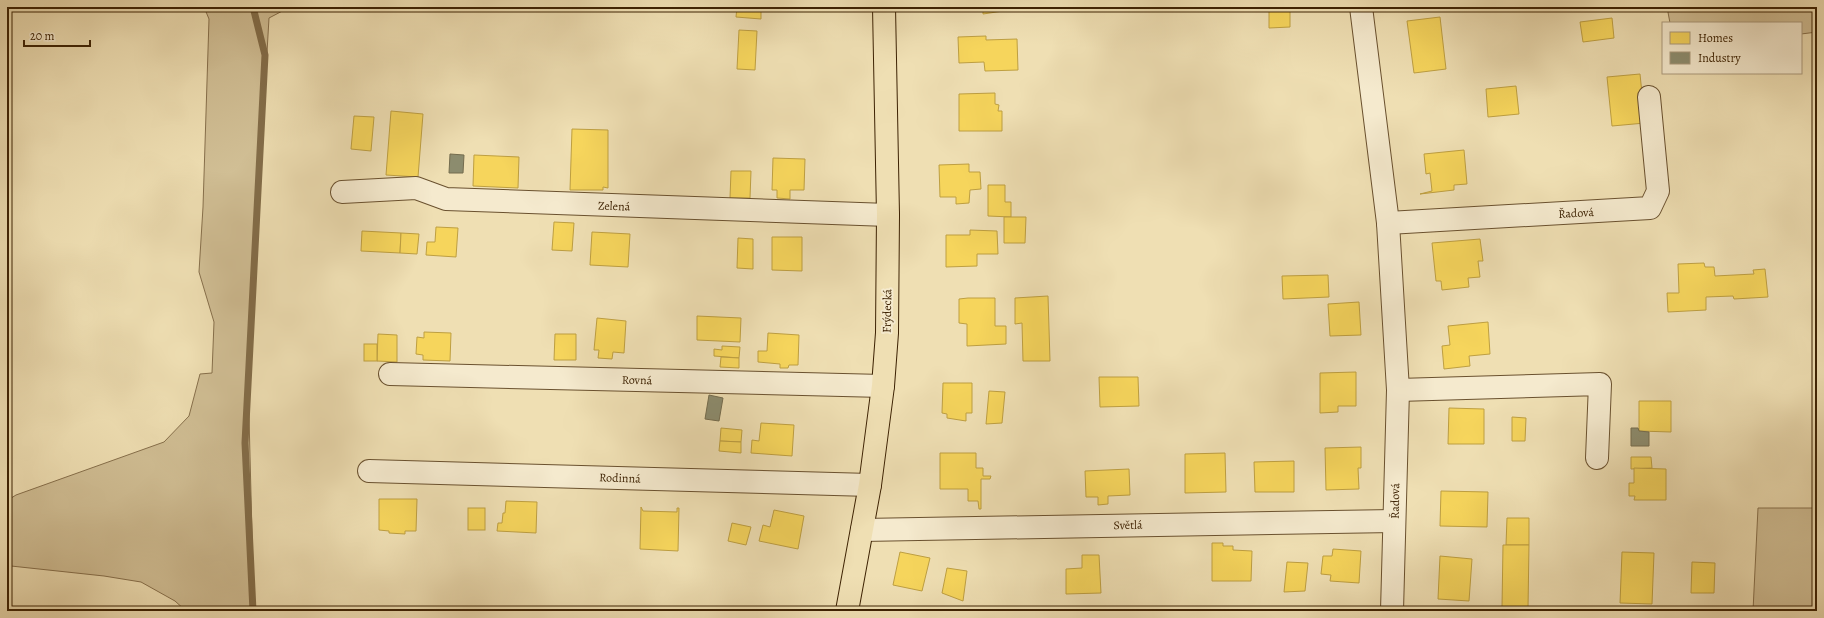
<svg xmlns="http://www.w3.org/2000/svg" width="1824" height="618" viewBox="0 0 1824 618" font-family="Alegreya,serif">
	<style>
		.green { fill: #d1bf95; stroke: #87704c }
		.homes { fill: #f6d55c; stroke: #be9f41 }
		.industry { fill: #8c8c6e; stroke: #746c4e }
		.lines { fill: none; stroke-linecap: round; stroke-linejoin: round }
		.stream { stroke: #836d49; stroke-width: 7 }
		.minor-casing { stroke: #6a512f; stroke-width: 24 }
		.major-casing { stroke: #3d2203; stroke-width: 24 }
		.minor { stroke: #f5eace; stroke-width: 22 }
		.major { stroke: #efdfb3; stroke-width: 22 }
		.labels { text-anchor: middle; stroke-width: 4; stroke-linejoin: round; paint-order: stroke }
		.street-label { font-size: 12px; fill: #3d2203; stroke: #f5eace }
	</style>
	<rect width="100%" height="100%" fill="#efdfb3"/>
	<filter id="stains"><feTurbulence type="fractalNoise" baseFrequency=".005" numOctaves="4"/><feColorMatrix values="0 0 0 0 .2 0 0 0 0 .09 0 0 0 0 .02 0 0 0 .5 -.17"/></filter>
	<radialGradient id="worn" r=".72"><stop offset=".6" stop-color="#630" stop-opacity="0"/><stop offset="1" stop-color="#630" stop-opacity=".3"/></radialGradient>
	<!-- green -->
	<g class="green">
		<polygon points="204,7 290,7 269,18 248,378 254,611 186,611 175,601 141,582 104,576 11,566 7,563 8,500 16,495 164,442 189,416 200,374 212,373 214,322 199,272 203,207 209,19"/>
		<polygon points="1667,7 1817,7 1817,32 1801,34 1801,23 1670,23"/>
		<polygon points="1758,508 1817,508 1817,611 1753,611"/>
	</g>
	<!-- homes -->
	<g class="homes">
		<polygon points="737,7 761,7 761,19 736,17"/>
		<polygon points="983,7 1003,7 1003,11 983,14"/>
		<polygon points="1269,7 1290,7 1290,27 1269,28"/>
		<polygon points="1582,7 1613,7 1578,11 1578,9 1582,9"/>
		<polygon points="1440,17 1446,69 1414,73 1407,21"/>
		<polygon points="1612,18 1614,38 1583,42 1580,22"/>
		<polygon points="739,30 757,31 755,70 737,69"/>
		<polygon points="986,36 986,40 1017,39 1018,70 985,71 984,62 959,63 958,37"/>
		<polygon points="1640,74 1645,123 1612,126 1607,77"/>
		<polygon points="1516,86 1519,114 1488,117 1486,89"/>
		<polygon points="995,93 995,104 999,105 998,111 1002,111 1002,131 959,131 959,94"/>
		<polygon points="391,111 423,114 418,177 386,175"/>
		<polygon points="354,116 374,117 371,151 351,149"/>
		<polygon points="572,129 608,130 608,188 603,187 603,190 570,190"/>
		<polygon points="1464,150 1467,184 1454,185 1454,190 1420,194 1432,191 1430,173 1426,174 1424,154"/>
		<polygon points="474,155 519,157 518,188 473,186"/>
		<polygon points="773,158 805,159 804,190 790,190 790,199 777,198 777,190 772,190"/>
		<polygon points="969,164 969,172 980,172 981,189 970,190 969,203 956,204 956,197 940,197 939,165"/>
		<polygon points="731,171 751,171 750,198 730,198"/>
		<polygon points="988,185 1005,185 1005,202 1011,202 1011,217 988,216"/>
		<polygon points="1004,217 1026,217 1025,243 1004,243"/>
		<polygon points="554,222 574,223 572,251 552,250"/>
		<polygon points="436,227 458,228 456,257 426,255 427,242 435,242"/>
		<polygon points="970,230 997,231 998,254 977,254 977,266 946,267 946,235 970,235"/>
		<polygon points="362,231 401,233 400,253 361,251"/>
		<polygon points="592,232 630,234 628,267 590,265"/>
		<polygon points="401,233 419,234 417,254 400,253"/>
		<polygon points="772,237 802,237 802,271 772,270"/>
		<polygon points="738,238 753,239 753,269 737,268"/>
		<polygon points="1480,239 1483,261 1478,261 1480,277 1468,278 1469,287 1442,290 1441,281 1436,281 1432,243"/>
		<polygon points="1704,263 1705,267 1714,267 1715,276 1754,274 1753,270 1765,269 1768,297 1734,299 1733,296 1706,297 1706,310 1668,312 1667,293 1679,293 1678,264"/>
		<polygon points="1328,275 1329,297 1283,299 1282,276"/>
		<polygon points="1048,296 1050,361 1023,361 1022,323 1015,324 1015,298"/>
		<polygon points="968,298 995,298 995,326 1006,326 1006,344 967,346 967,324 959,323 959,299"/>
		<polygon points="1359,302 1361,335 1330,336 1328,304"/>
		<polygon points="697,316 741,318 740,342 697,340"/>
		<polygon points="597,318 626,321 624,353 613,352 612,359 598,358 599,350 594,350"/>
		<polygon points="1488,322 1490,354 1469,356 1470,366 1444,369 1442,346 1450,345 1448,326"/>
		<polygon points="424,332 451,333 450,361 423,360 423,355 416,354 417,337 424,338"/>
		<polygon points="768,333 799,335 798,365 789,365 788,368 780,368 780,364 758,362 758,351 767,351"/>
		<polygon points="378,334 397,335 397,362 377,361"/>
		<polygon points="555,334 576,334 576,360 554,360"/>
		<rect x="364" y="344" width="13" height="17"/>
		<polygon points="722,346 740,347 739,358 714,356 714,349 722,350"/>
		<polygon points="721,357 739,358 739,368 720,367"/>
		<polygon points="1356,372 1356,406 1338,406 1338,412 1320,413 1320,373"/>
		<polygon points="1099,377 1138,377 1139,406 1100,407"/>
		<polygon points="943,383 972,383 972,413 966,413 966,421 947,418 947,414 942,413"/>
		<polygon points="989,391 1005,392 1002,423 986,424"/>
		<polygon points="1639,401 1671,401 1671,432 1639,431"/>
		<polygon points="1449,408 1484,409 1484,444 1448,444"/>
		<polygon points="1512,417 1526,418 1525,441 1512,441"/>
		<polygon points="761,423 794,425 792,456 751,453 752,440 759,441"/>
		<polygon points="721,428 742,430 741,442 720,441"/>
		<polygon points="720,441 741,442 741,453 719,451"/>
		<polygon points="1361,447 1361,468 1358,468 1359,489 1326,490 1325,448"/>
		<polygon points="940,453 976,453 976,468 983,468 983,476 991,476 990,479 981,479 981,509 979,509 978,501 968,501 968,489 940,489"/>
		<polygon points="1225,453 1226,492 1185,493 1185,454"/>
		<polygon points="1631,457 1651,457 1652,468 1631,469"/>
		<polygon points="1294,461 1294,492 1255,492 1254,462"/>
		<polygon points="1634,468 1666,469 1666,500 1634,500 1635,496 1629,496 1629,483 1634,483"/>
		<polygon points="1129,469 1130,495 1108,496 1108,504 1098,505 1098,497 1086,497 1085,471"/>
		<polygon points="1441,491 1488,492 1487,527 1440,526"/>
		<polygon points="379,499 417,499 416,531 405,531 405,534 389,533 389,531 379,530"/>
		<polygon points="506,501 537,502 536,533 497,531 498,523 502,523 503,513 505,513"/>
		<polygon points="641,507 643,511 677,512 677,508 679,508 678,551 640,549"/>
		<rect x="468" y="508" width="17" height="22"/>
		<polygon points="774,510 804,516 798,549 759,541 763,525 770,527"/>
		<polygon points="1507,518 1529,518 1529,545 1506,545"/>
		<polygon points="732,523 751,527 746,545 728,541"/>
		<polygon points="1212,543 1223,543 1223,546 1233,546 1233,550 1252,551 1251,581 1212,581"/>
		<polygon points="1503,545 1529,545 1528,608 1502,607"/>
		<polygon points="1333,549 1361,551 1359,583 1330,581 1331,575 1321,574 1323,556 1332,556"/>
		<polygon points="900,552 930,558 922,591 893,585"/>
		<polygon points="1622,552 1654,553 1652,604 1620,603"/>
		<polygon points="1082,555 1099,555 1101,593 1066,594 1066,569 1082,568"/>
		<polygon points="1440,556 1472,559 1469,601 1438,599"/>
		<polygon points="1287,562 1308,563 1305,591 1284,592"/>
		<polygon points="1692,562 1715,563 1714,593 1691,593"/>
		<polygon points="947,568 967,571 963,601 942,593"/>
	</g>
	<!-- industry -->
	<g class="industry">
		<polygon points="450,154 464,155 463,173 449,173"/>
		<polygon points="709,395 723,398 719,421 705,419"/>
		<polygon points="1631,428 1638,428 1639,431 1649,432 1649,446 1631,446"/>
	</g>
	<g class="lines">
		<!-- stream -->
		<polyline class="stream" points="253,611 245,443 265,55 253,7"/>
		<!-- minor casing -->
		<g class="minor-casing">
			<g id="minor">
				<polyline points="1361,7 1388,223 1398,390 1392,611"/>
				<polyline points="342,192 416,188 446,199 888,215"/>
				<polyline points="1388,223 1650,208 1658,191 1649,97"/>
				<polyline points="390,374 883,386"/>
				<polyline points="1398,390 1600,384 1597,458"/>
				<polyline points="369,471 870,485"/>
				<polyline points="862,530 1394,521"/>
			</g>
		</g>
		<!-- major casing -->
		<g class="major-casing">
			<polyline id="major" points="847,611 870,485 883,386 887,333 888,215 884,7"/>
		</g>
		<!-- minor -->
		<use href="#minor" class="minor"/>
		<!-- major -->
		<use href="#major" class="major"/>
	</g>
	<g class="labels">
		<!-- street labels -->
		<g class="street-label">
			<text transform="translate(614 206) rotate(2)" y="4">Zelená</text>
			<text transform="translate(1576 213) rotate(-3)" y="4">Řadová</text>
			<text transform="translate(887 311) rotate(-89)" y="4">Frýdecká</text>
			<text transform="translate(637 380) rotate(1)" y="4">Rovná</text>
			<text transform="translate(620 478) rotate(2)" y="4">Rodinná</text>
			<text transform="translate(1395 501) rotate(-89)" y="4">Řadová</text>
			<text transform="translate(1128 525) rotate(-1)" y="4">Světlá</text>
		</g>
	</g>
	<!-- margin -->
	<rect width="1824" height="618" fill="none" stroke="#efdfb3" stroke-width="24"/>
	<rect x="8" y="8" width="1808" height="602" fill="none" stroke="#3d2203" stroke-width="2"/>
	<rect x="12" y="12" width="1800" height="594" fill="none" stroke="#3d2203"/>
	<!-- legend -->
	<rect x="1662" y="22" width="140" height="52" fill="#f5eace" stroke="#ab9a7d"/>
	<rect x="1670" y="32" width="20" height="12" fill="#f6d55c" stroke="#ab9a7d"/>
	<text x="1698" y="42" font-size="12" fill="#3d2203">Homes</text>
	<rect x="1670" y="52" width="20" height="12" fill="#8c8c6e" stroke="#ab9a7d"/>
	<text x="1698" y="62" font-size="12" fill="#3d2203">Industry</text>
	<!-- scale -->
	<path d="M24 40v6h66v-6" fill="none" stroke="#3d2203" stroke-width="2"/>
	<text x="30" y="40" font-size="12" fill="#3d2203" stroke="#f5eace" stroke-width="3" paint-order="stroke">20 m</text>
	<rect width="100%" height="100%" filter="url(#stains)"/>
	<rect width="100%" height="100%" fill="url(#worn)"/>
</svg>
